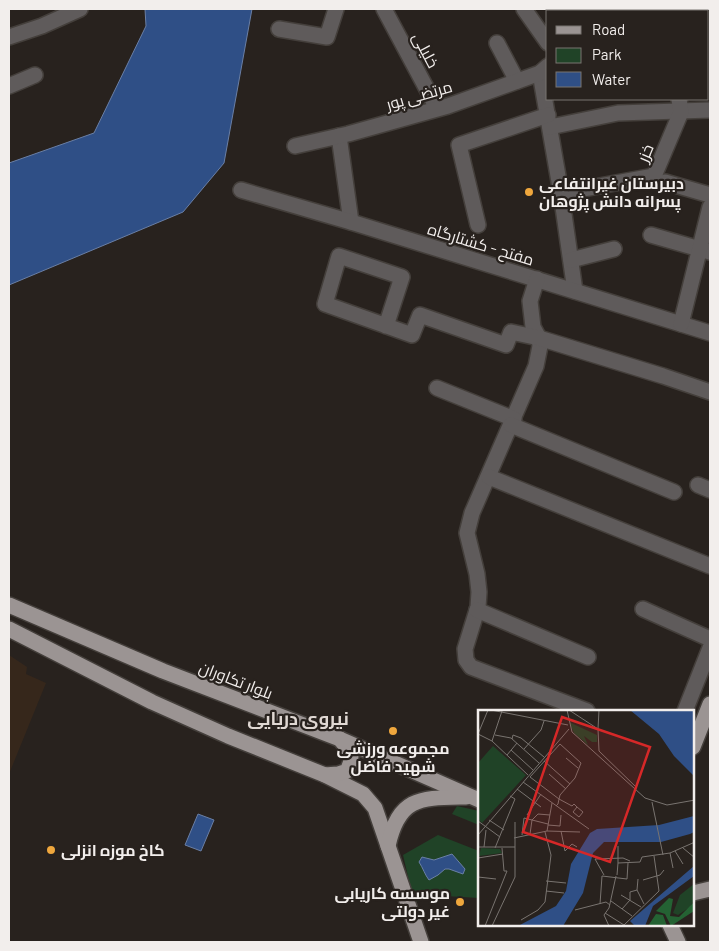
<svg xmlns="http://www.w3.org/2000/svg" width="719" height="951" viewBox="0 0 719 951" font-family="Barlow,Cairo,sans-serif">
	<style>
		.medical { fill: #36271b }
		.green { fill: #204327 }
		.water { fill: #2f4f86; stroke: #6a7fa5 }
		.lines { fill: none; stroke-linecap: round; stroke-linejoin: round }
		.minor-casing { stroke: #443f3b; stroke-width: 18 }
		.major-casing { stroke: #443f3b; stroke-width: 18 }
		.minor { stroke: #5f5b5b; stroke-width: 15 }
		.major { stroke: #9b9493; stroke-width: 15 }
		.poi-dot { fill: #efa73d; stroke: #28221e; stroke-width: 2 }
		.labels { text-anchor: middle; stroke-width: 4.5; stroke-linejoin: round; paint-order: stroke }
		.street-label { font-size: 16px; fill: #f2eeec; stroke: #28221e }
		.poi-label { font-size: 16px; font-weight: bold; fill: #f2eeec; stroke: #28221e; text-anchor: start }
		.neighbourhood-label { font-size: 18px; font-weight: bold; fill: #e0d8d3; stroke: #28221e }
		.inset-road { fill: none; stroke: #797470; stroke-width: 1 }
		.view { fill: #d62828; fill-opacity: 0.15; stroke: #d62828; stroke-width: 2.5 }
		.inset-edge { fill: none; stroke: #f2eeec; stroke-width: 2.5 }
	</style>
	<rect width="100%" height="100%" fill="#28221e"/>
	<!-- medical -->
	<polygon class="medical" points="9,655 27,667 26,674 46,683 9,774"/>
	<!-- green -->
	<g class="green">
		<polygon points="457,806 479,811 479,825 452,814"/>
		<polygon points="438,835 479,851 479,898 445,896 414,902 403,855"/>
	</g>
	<!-- water -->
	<g class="water">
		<polygon points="145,9 252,9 224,163 183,212 9,285 9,163 94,133 146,26"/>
		<polygon points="198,814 214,820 201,851 185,845"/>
		<path d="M452,854L465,869L463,874L449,869H445L438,875L429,880C425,875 423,868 419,862L422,857L434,860Z"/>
	</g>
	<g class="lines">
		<!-- minor casing -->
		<g class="minor-casing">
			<g id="minor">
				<polyline points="384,9 437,108"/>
				<polyline points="524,9 548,43"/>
				<polyline points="627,9 628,11"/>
				<polyline points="662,9 662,11"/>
				<polyline points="645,11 651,9"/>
				<polyline points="279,29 327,37 336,9"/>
				<polyline points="9,37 42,26 80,9"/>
				<polyline points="497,43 517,81"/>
				<polyline points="540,73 561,193 575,291"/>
				<polyline points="9,86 35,75"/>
				<polyline points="550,127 618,113 710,110"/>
				<polyline points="339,136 351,222"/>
				<polyline points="295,146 348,134 448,106 540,73 548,66"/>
				<polyline points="665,182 710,195"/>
				<polyline points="241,190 351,222 710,333"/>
				<polyline points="561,193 654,176 681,112 679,99"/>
				<polyline points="478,225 459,145 548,115"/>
				<polyline points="651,235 710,252"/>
				<polyline points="571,260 614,249"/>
				<polyline points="537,279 530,301 533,327 539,338 540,346 536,366 472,513 467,533 477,574 479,592 478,607 465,649 466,660 471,667 587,711"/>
				<polyline points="681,324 710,207"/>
				<polyline points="386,326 402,277 339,256 325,304 412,335 420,315 506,345 511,332 539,338 663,376 710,392"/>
				<polyline points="437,388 514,419"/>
				<polyline points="511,425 674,492"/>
				<polyline points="489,477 710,566"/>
				<polyline points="698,485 710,490"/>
				<polyline points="643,609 710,639"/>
				<polyline points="477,610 588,657"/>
				<polyline points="685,711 710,648"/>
			</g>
		</g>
		<!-- major casing -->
		<g class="major-casing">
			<g id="major">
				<polyline points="9,605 163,671 340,739 479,800"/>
				<polyline points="9,629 152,702 228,736 325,775 363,794 375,808 421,942"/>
				<polyline points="693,747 710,704"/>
				<path d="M325,775L338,774L347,771C355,755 350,752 340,739"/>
				<path d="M388,846C399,796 421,798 466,797"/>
				<polyline points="693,893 710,889"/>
				<polyline points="670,925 678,942"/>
			</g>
		</g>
		<!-- minor -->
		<use href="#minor" class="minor"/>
		<!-- major -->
		<use href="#major" class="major"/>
	</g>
	<!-- markers -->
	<g class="poi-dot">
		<circle cx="529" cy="192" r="5"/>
		<circle cx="393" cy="731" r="5"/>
		<circle cx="51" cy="850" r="5"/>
		<circle cx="460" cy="902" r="5"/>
	</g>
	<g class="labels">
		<!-- street labels -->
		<g class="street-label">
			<text transform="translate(426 50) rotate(62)" y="6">خلیلی</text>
			<text transform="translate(419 95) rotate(-16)" y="6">مرتضی پور</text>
			<text transform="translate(645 153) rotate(-67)" y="6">خزر</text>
			<text transform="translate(481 244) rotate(17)" y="6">مفتح - کشتارگاه</text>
			<text transform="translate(236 680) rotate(21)" y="6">بلوار تکاوران</text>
		</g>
		<!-- poi labels -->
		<g class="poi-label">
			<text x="539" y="189">دبیرستان غیرانتفاعی<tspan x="539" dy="18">پسرانه دانش پژوهان</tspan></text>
			<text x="393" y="754" text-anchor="middle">مجموعه ورزشی<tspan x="393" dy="18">شهید فاضل</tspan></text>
			<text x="61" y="856">کاخ موزه انزلی</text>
			<text x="450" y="899" text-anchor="end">موسسه کاریابی<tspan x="450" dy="18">غیر دولتی</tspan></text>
		</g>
		<!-- neighbourhood labels -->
		<g class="neighbourhood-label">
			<text x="298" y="725">نیروی دریایی</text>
		</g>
	</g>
	<!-- overview -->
	<g transform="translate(478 710)">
		<rect width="216" height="216" fill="#28221e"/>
		<path d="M91,12L119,25V32H114L106,26L110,35L96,23ZM15,36L48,65L4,113L0,109V53ZM3,138L22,139L24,143L1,146ZM216,174V190L212,197L200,205L195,203L202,185Z" fill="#204327"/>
		<path d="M191,188L195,189L192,206L201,207L216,192V201L193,216L187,204L178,201ZM178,204L185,205L189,216H170Z" fill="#246233"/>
		<path d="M152,0H216V66L196,46L181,24ZM216,106V122L212,124L183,132H126L115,143L105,183L85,216H40L78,196L88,181L93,154L112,123L119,119L181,115ZM216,156V166L175,196L167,216H157L152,211Z" fill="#2f4f86"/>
		<path class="inset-road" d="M13,0L90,15M89,0L94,22L167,88L189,95L217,90M91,0L120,19L121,41L158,77M120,19L121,0M0,24L14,31L50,65M0,24L10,0M17,25L33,28L61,53M34,29L35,25L43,28L66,47M14,31L24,1M46,39L63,20L66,11M33,40L55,60M29,45L39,33M88,48L100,58M66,51L92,74M71,64L88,79M45,72L111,119M39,79L63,97M174,92L185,145M78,96L80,94L81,89L82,85L97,68L103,53L82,34L52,67L81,89L94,96L96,94L99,97L105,102L101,107L95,102L99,97M49,105L63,84M11,110L26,120M0,111L22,127M70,115L82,116L83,105M69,121L74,93M83,121L87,141L94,134L99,137M52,124L54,110L60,104L72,105M0,125L91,19M44,125L46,108L70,114M36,128L69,121L102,122M140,136V153M0,137H37M6,137L8,120M17,138L37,89L32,86M205,138L217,148M197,141L205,154M192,143L195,158M0,148L25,144M126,165L117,149L145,148L152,151M139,165L140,153L162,152L164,147L192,143L217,132M0,167L18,169M160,169L159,180L166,194M165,170L182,165L186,160M68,171L88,173M68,181L86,183M143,185L163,197M133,191L154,206M122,194L124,166L149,169L150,153M144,199L152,190V182L159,180M97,200L128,192L132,195M127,203L146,215M43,210L60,200L67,192L73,145L67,122M7,216L29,161H26L24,138M14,216L37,167V112M131,216L126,205L131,198L138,166M145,216L181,181L176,146"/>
		<path class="view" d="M84,7L172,37L132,152L45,122Z"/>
		<rect width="216" height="216" class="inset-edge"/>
	</g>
	<!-- border -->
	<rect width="719" height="951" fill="none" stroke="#f2eeec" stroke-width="20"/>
	<!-- legend -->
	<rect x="546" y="10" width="162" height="90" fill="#28221e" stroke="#797470"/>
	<rect x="556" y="26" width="25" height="8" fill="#9b9493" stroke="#797470"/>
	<text x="592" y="35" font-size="15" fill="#f2eeec">Road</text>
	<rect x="556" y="48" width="25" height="15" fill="#204327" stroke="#797470"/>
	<text x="592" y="60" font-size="15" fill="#f2eeec">Park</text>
	<rect x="556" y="72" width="25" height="15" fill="#2f4f86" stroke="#797470"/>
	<text x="592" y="85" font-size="15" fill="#f2eeec">Water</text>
</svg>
